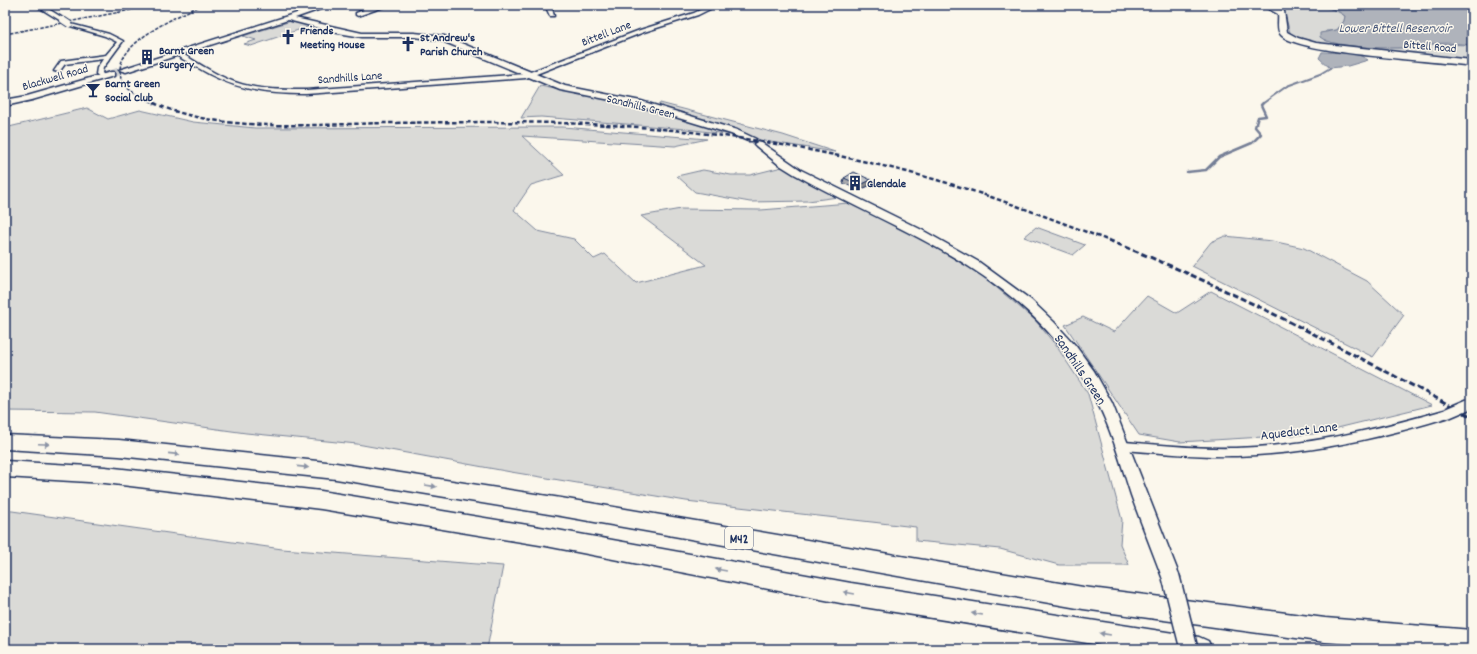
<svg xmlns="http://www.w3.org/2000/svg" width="1477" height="654" viewBox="0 0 1477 654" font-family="Dekko,sans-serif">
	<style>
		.green { fill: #dadad7; stroke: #7a849a }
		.water { fill: #afb3bb; stroke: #747e96 }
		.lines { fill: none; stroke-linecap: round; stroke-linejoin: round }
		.stream-far1 { stroke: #747e96; stroke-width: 2 }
		.stream { stroke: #747e96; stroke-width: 2.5 }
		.tertiary-tunnel { stroke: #cecfd0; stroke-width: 8; stroke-dasharray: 8 4; stroke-linecap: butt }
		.minor-casing { stroke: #1b2f5e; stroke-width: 3 }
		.tertiary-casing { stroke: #1b2f5e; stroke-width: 3 }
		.secondary-casing { stroke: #1b2f5e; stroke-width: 3 }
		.motorway-casing { stroke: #1b2f5e; stroke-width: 3 }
		.minor { fill: #fbf7ec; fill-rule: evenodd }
		.tertiary { fill: #fbf7ec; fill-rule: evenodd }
		.secondary { fill: #fbf7ec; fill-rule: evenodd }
		.motorway { fill: #fbf7ec; fill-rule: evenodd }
		.rail-far2 { stroke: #1b2f5e; stroke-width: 1.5; stroke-dasharray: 3.5 1.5; stroke-linecap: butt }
		.rail-far1 { stroke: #1b2f5e; stroke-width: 2.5; stroke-dasharray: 4.5 2.5; stroke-linecap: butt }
		.rail { stroke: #1b2f5e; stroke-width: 3; stroke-dasharray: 6 3; stroke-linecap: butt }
		.minor-bridge-far1-casing { stroke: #1b2f5e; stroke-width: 8; stroke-linecap: butt }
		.minor-bridge-casing { stroke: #1b2f5e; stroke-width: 13; stroke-linecap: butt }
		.tertiary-bridge-casing { stroke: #1b2f5e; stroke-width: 20; stroke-linecap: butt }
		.minor-bridge-far1 { stroke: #fbf7ec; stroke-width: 6 }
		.minor-bridge { stroke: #fbf7ec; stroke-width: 10 }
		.tertiary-bridge { stroke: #fbf7ec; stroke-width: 17 }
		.wall { fill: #a8a9ad; stroke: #1b2f5e }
		.shaded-wall { fill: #888a8d; stroke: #1b2f5e }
		.building { fill: #c3c5c9; stroke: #1b2f5e }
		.oneway { fill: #8b93a5 }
		.labels { text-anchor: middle; stroke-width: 3; stroke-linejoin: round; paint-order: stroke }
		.far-poi-label { font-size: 12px; font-weight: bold; fill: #1b2f5e; stroke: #fbf7ec; text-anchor: start }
		.far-street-label { font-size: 12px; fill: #1b2f5e; stroke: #fbf7ec }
		.far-water-label { font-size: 13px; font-style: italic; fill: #47577a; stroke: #fbf7ec }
		.shield { fill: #fbf7ec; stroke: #5e6b89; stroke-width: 1 }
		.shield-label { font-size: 13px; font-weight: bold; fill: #1b2f5e }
		.street-label { font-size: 14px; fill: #1b2f5e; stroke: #fbf7ec }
	</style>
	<rect width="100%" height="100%" fill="#fbf7ec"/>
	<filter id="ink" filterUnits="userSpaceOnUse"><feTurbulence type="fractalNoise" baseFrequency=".025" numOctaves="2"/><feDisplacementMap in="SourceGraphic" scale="8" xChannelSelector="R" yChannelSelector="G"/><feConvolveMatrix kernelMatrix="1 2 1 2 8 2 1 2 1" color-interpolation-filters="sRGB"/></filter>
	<g filter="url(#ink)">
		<!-- green -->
		<g class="green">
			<path d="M1272,5C1297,5 1323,1 1345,16L1344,21L1337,30L1326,31L1323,39L1327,41L1369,47L1397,48L1418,47L1432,44L1472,45V61L1323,45L1297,38L1291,35C1285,20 1289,13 1272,5Z"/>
			<polygon points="291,21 310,26 251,46 244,44 256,40 243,36"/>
			<polygon points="540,86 640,106 736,134 734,135 686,129 541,117 521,118"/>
			<polygon points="660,103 783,135 835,152 764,141 659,107"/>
			<polygon points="87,108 108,119 140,110 193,122 255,128 563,127 707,139 675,146 522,136 564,175 531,185 514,210 538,231 574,239 594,259 605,254 636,283 706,265 641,216 681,209 761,210 849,203 915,236 977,271 1035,320 1057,347 1088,394 1122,520 1120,544 1129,565 1059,565 1000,549 916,541 916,527 686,501 511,472 357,444 246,433 95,412 5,411 5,128"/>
			<polygon points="782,167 838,197 808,201 750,202 695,192 677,176 703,170 731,175 750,175"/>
			<polygon points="1036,227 1085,245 1073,255 1024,237"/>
			<polygon points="1225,236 1272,241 1304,248 1367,281 1404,315 1373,357 1192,266 1211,242"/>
			<polygon points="1211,291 1432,405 1313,434 1180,442 1139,435 1065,325 1083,317 1114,332 1147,296 1177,313"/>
			<polygon points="5,510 282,549 503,566 487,649 5,649"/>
		</g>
		<!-- water -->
		<g class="water">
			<path d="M1319,5H1472V45C1459,44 1445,42 1432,44C1427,44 1422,46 1417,47C1399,49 1334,49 1320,37V33L1337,30L1344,21L1345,16L1338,11Z"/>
			<path d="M1322,52C1335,53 1358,51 1368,60L1348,66L1330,68L1319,58Z"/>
		</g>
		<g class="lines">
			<!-- stream-far1 -->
			<polyline class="stream-far1" points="1262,104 1287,86 1320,74 1330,68"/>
			<!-- stream -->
			<polyline class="stream" points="1187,172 1206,170 1219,157 1252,143 1261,134 1255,127 1258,117 1266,116 1261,105 1263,103"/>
			<!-- tertiary-tunnel -->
			<polyline class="tertiary-tunnel" points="111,74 123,70"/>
			<!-- minor casing -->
			<g class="minor-casing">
				<g id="minor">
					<polygon points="35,5 42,5 66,20 61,21"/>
					<path d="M345,5C354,5 361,8 369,8C375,9 382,5 389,5L358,16L356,15V13L364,10Z"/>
					<polygon points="469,5 477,5 474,7"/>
					<polygon points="545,5 551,5 554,16 550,16"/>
					<path d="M706,5H712L710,9L698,15L644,32L526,78L306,94C262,94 232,89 195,66C188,62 180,58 174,53L179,52C194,60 209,71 225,78C251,90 278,90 306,90L525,74L640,30L694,13L706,7Z"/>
					<path d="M861,5H880C876,8 865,8 861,5Z"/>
					<polygon points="67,23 109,34 123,41 103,68 102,73 105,76 104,77 100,77 96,74 97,68 103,59 65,64 59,72 54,71 61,61 106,55 117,42 105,36 67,25"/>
					<path d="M1448,409L1452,410L1454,413L1452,416C1382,438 1310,454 1237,456C1199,457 1161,453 1124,450L1120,449L1118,446L1120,443L1124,442C1161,445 1199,449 1236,448C1309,446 1378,429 1448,409Z"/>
				</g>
			</g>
			<!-- tertiary casing -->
			<g class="tertiary-casing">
				<g id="tertiary">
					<polygon points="322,5 332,5 295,18 362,33 414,33 444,36 565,86 641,101 737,130 756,139 754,141 748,141 731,134 636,105 560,90 440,40 414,37 362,37 338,33 288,20 126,72 119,70"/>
					<polygon points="111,72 114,72 114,76 32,100 5,106 5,100 27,96"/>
					<path d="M759,141L801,170L922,230L979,262L1031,300L1054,322L1075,345L1094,371L1112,403L1180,577L1177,582L1171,584L1165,582L1162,577C1152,550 1141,523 1131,495C1121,464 1112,431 1097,402C1028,271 913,240 794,174L778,164L756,146L754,144Z"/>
				</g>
			</g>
			<!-- secondary casing -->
			<g class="secondary-casing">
				<path id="secondary" d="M1261,5H1271L1284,11L1287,32L1298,38L1316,43L1472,60V66C1439,61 1298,54 1281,35C1276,30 1279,20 1278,14Z"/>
			</g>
			<!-- motorway casing -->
			<g class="motorway-casing">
				<g id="motorway">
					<polygon points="5,435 119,440 336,463 561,498 1083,587 1325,618 1472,630 1472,649 1414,649 1325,642 1083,609 561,516 336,479 119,456 5,449"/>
					<polygon points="5,461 105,467 321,491 546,528 851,583 1199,637 1208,641 1212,649 1125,649 851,605 546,546 321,509 105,483 5,477"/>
				</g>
			</g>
			<!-- minor -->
			<use href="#minor" class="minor"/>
			<!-- tertiary -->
			<use href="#tertiary" class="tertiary"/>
			<!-- secondary -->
			<use href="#secondary" class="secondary"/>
			<!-- motorway -->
			<use href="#motorway" class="motorway"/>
			<!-- rail-far2 -->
			<g class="rail-far2">
				<polyline points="5,34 157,5"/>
				<path d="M157,104C144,98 129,93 122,81C120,78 121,75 120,72C118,42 179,15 202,5"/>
			</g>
			<!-- rail-far1 -->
			<path class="rail-far1" d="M154,103C220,134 316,124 387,123C460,122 534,121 607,125C720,131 835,151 944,182C1001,199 1055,220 1110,241"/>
			<!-- rail -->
			<path class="rail" d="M1108,240C1233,289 1353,354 1472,417"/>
			<!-- minor-bridge-far1 casing -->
			<g class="minor-bridge-far1-casing">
				<polyline id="minor-bridge-far1" points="63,20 69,24"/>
			</g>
			<!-- minor-bridge casing -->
			<g class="minor-bridge-casing">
				<polyline id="minor-bridge" points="1448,413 1469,404"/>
			</g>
			<!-- tertiary-bridge casing -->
			<g class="tertiary-bridge-casing">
				<polyline id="tertiary-bridge" points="1171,577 1189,649"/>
			</g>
			<!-- minor-bridge-far1 -->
			<use href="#minor-bridge-far1" class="minor-bridge-far1"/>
			<!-- minor-bridge -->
			<use href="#minor-bridge" class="minor-bridge"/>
			<!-- tertiary-bridge -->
			<use href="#tertiary-bridge" class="tertiary-bridge"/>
		</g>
		<!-- wall -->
		<polygon class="wall" points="844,178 871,185 859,190 843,183"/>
		<!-- shaded-wall -->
		<polygon class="shaded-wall" points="871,180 871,185 859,190 860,185"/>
		<!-- building -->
		<polygon class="building" points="854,172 871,180 860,185 844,178"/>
		<!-- one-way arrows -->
		<defs><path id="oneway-solid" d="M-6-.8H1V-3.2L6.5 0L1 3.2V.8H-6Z"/></defs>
		<g class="oneway">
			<use href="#oneway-solid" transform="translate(44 444) rotate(3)"/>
			<use href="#oneway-solid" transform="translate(174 454) rotate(6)"/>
			<use href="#oneway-solid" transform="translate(303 467) rotate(6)"/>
			<use href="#oneway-solid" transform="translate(431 486) rotate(9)"/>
			<use href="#oneway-solid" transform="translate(721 570) rotate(-170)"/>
			<use href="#oneway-solid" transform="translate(849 593) rotate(-170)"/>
			<use href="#oneway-solid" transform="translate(977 614) rotate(-171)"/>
			<use href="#oneway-solid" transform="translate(1105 634) rotate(-171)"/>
		</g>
	</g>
	<!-- icons -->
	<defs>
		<g id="church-bare" transform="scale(1.2)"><path d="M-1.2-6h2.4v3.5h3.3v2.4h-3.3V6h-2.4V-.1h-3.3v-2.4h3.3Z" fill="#1b2f5e" stroke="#fbf7ec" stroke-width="2.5" paint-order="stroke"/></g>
		<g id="building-bare" transform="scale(1.2)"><path d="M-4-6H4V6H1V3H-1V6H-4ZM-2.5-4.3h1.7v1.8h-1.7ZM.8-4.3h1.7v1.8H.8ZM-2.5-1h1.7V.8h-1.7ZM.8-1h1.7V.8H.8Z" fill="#1b2f5e" stroke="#fbf7ec" stroke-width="2.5" paint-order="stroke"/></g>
		<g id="bar-bare" transform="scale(1.2)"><path d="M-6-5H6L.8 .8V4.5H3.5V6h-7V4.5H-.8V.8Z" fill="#1b2f5e" stroke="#fbf7ec" stroke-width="2.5" paint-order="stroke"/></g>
	</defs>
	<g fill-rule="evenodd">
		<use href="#church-bare" x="288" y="37"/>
		<use href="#church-bare" x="408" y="44"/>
		<use href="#building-bare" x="147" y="57"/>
		<use href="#bar-bare" x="93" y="90"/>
		<use href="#building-bare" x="855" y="183"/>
	</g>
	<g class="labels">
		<!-- far-poi labels -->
		<g class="far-poi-label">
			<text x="300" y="34">Friends<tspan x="300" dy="14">Meeting House</tspan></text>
			<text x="420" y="41">St Andrew's<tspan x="420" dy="14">Parish Church</tspan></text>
			<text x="159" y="54">Barnt Green<tspan x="159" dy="14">Surgery</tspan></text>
			<text x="105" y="87">Barnt Green<tspan x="105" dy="14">Social Club</tspan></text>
			<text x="867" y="187">Glendale</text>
		</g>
		<!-- far-street labels -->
		<g class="far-street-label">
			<text transform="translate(606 33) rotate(-21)" y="4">Bittell Lane</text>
			<text transform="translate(1430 46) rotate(5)" y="4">Bittell Road</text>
			<text transform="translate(55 77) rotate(-16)" y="4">Blackwell Road</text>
			<text transform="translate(350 77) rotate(-4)" y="4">Sandhills Lane</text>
			<text transform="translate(641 106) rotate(14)" y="4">Sandhills Green</text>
		</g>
		<!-- far-water labels -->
		<g class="far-water-label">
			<text x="1395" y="32">Lower Bittell Reservoir</text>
		</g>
		<!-- shield labels -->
		<rect class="shield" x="725" y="527" width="28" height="22" rx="3"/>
		<g class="shield-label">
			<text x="739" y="543">M42</text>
		</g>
		<!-- street labels -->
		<g class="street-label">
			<text transform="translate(1081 369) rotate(56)" y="5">Sandhills Green</text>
			<text transform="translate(1299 430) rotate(-7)" y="5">Aqueduct Lane</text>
		</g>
	</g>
	<!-- margin -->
	<rect width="1477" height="654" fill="none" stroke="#fbf7ec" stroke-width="20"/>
	<rect x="10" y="10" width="1457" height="634" fill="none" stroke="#1b2f5e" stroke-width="1.5" filter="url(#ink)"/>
</svg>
